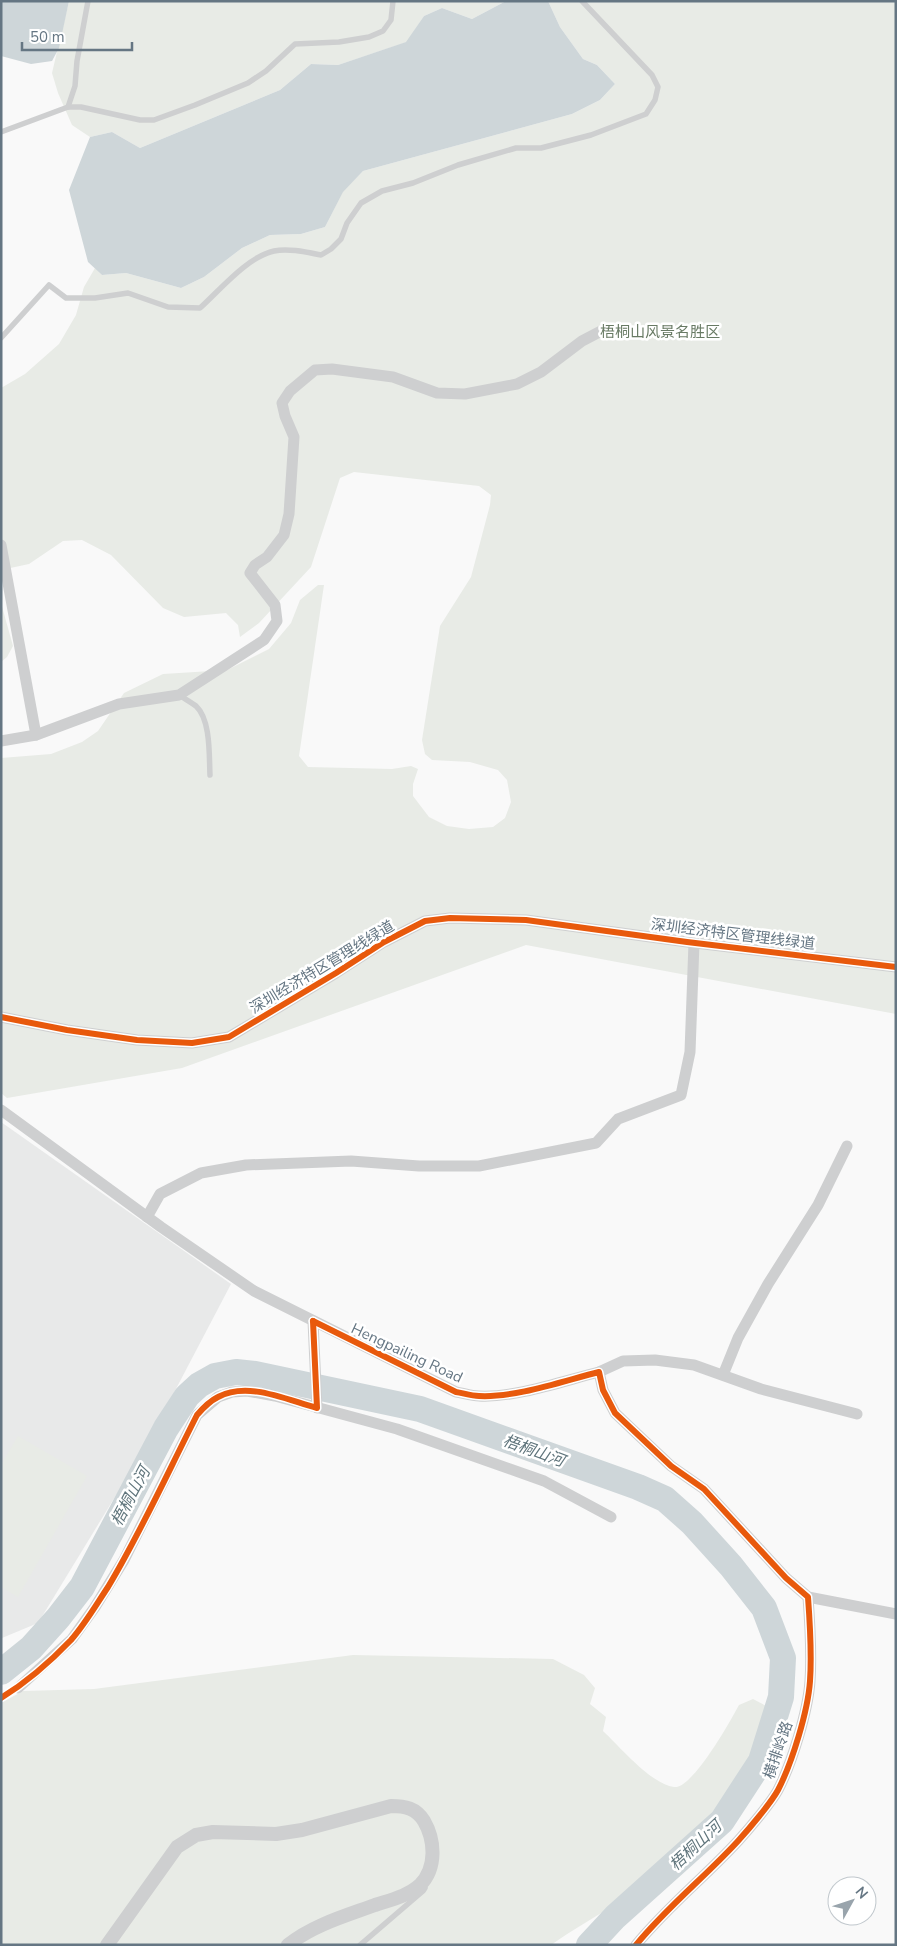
<svg xmlns="http://www.w3.org/2000/svg" width="897" height="1946" viewBox="0 0 897 1946" font-family="'Nunito Sans','Noto Sans SC',sans-serif">
	<style>
		.built { fill: #e8e9e9 }
		.green { fill: #e8ebe6 }
		.water { fill: #ced6d9 }
		.lines { fill: none; stroke-linecap: round; stroke-linejoin: round }
		.river { stroke: #ced6d9; stroke-width: 26 }
		.service { stroke: #cecfd0; stroke-width: 5.5 }
		.minor { stroke: #cecfd0; stroke-width: 11 }
		.tertiary { stroke: #cecfd0; stroke-width: 14 }
		.cycleway-casing { stroke: #fff; stroke-width: 9 }
		.cycleway { stroke: #e8590c; stroke-width: 6 }
		.labels { text-anchor: middle; stroke-width: 5; stroke-linejoin: round; paint-order: stroke }
		.park-label { font-size: 15px; fill: #687a64; stroke: #fff }
		.street-label { font-size: 15px; fill: #657683; stroke: #fff }
		.water-label { font-size: 16px; font-style: italic; fill: #60757c; stroke: #fff }
	</style>
	<rect width="100%" height="100%" fill="#f9f9f9"/>
	<!-- built -->
	<polygon class="built" points="1,1122 231,1284 146,1446 38,1623 2,1638"/>
	<!-- green -->
	<g class="green">
		<polygon points="69,1 506,1 472,19 442,8 424,16 407,42 338,65 311,64 280,90 140,148 112,132 90,137 72,125 58,93 52,73"/>
		<polygon points="548,1 896,1 896,1014 526,945 182,1068 7,1098 1,1093 1,758 51,754 82,742 98,731 124,693 163,674 227,670 269,649 291,623 300,600 318,585 324,585 299,756 308,767 392,769 411,766 418,769 413,784 413,796 429,817 447,826 469,829 493,827 505,818 511,802 507,780 498,770 470,762 432,760 425,754 422,740 440,626 471,577 490,505 491,495 479,486 354,472 340,478 311,567 259,623 240,637 238,625 226,613 184,617 163,608 111,555 82,540 63,541 29,564 1,570 1,388 25,374 59,344 76,315 84,287 95,268 102,275 126,273 181,288 204,277 242,248 270,235 301,234 325,227 343,191 363,171 572,114 600,100 615,84 597,65 583,59 560,27"/>
		<polygon points="1,603 13,646 7,657 1,662"/>
		<polygon points="18,1436 87,1476 18,1597 1,1587 1,1465"/>
		<path d="M353,1655L553,1659L584,1675L595,1688L590,1704L606,1717L603,1731C620,1747 651,1784 674,1787C692,1790 731,1720 739,1705L753,1699L768,1707C773,1720 765,1735 761,1747C739,1803 668,1869 618,1902C596,1917 572,1930 551,1945H1V1703L23,1691L94,1689Z"/>
	</g>
	<!-- water -->
	<g class="water">
		<polygon points="1,1 69,1 59,48 52,61 31,64 1,56"/>
		<polygon points="506,1 548,1 560,27 583,59 597,65 615,84 600,100 572,114 363,171 343,192 325,227 301,234 270,235 242,248 204,277 181,288 126,273 102,275 88,262 69,190 90,137 112,132 140,148 280,90 311,64 338,65 406,42 424,16 442,8 472,19"/>
	</g>
	<g class="lines">
		<!-- river -->
		<polyline class="river" points="1,1672 31,1648 58,1618 82,1587 166,1428 187,1396 199,1385 215,1376 236,1372 255,1374 420,1409 638,1487 665,1499 692,1523 731,1566 764,1608 783,1658 781,1697 761,1761 722,1821 615,1917 589,1945"/>
		<!-- service -->
		<g class="service">
			<polyline points="68,107 75,86 77,61 88,1"/>
			<polyline points="1,132 68,107 81,107 140,120 154,120 195,105 248,83 266,71 295,44 339,42 369,37 383,31 391,20 393,1"/>
			<path d="M1,338L49,285L66,298H95L128,293L168,307L200,308C220,290 247,257 274,251C288,248 306,252 321,255L331,249L341,239L347,223L361,203L382,191L413,183L458,165L516,148H541L591,135L646,114L655,100L658,87L652,75L582,1"/>
			<path d="M179,695C185,699 191,702 196,706C211,720 209,756 210,775"/>
			<polyline points="1,1698 18,1688"/>
			<polyline points="360,1945 423,1891 425,1888"/>
		</g>
		<!-- minor -->
		<g class="minor">
			<polyline points="1,545 36,735"/>
			<polyline points="1,741 36,735 119,704 179,695 264,640 277,621 275,605 250,573 255,565 267,557 284,535 289,514 294,437 285,416 282,403 290,391 315,370 332,369 393,377 437,393 465,394 517,384 541,372 582,341 605,329"/>
			<polyline points="1,1017 67,1030 137,1040 192,1043 229,1037 336,973 384,942 425,921 450,918 526,920 687,942 896,967"/>
			<path d="M1,1110L161,1227L254,1291L456,1392C463,1393 471,1396 479,1396C515,1398 563,1381 599,1372L603,1390L615,1413L671,1466L704,1489L786,1578L808,1597C810,1624 812,1653 810,1681C808,1711 792,1763 778,1790C771,1803 748,1830 738,1841C705,1877 667,1907 636,1945"/>
			<polyline points="147,1217 160,1194 201,1173 246,1165 351,1161 419,1166 479,1166 596,1143 618,1119 681,1095 690,1052 694,943"/>
			<polyline points="313,1321 317,1408"/>
			<polyline points="599,1372 623,1361 655,1360 694,1365 761,1389 857,1414"/>
			<polyline points="723,1375 738,1338 768,1284 818,1205 847,1146"/>
			<polyline points="808,1597 896,1614"/>
			<polyline points="18,1688 72,1639 95,1607 124,1560 197,1415 218,1397 232,1392 247,1391 275,1396 397,1429 544,1481 611,1517"/>
		</g>
		<!-- tertiary -->
		<path class="tertiary" d="M107,1945L177,1847L196,1835L213,1832L276,1834L302,1830L391,1806C405,1806 416,1808 424,1821C435,1840 437,1868 420,1885C408,1896 390,1900 375,1905C345,1916 313,1925 288,1945"/>
		<!-- cycleway casing -->
		<g class="cycleway-casing">
			<g id="cycleway">
				<polyline points="1,1017 67,1030 137,1040 192,1043 229,1037 336,973 384,942 425,921 450,918 526,920 687,942 896,967"/>
				<path d="M313,1321L456,1392C463,1393 471,1396 479,1396C515,1398 563,1381 599,1372L603,1390L615,1413L671,1466L704,1489L786,1578L808,1597C810,1624 812,1653 810,1681C808,1711 792,1763 778,1790C771,1803 748,1830 738,1841C705,1877 667,1907 636,1945"/>
				<path d="M1,1698C27,1682 50,1662 71,1640C85,1624 96,1605 108,1587C141,1532 168,1472 197,1415C203,1408 210,1401 218,1397C248,1381 287,1400 317,1408L313,1321"/>
			</g>
		</g>
		<!-- cycleway -->
		<use href="#cycleway" class="cycleway"/>
	</g>
	<g class="labels">
		<!-- park labels -->
		<g class="park-label">
			<text x="660" y="337">梧桐山风景名胜区</text>
		</g>
		<!-- street labels -->
		<g class="street-label">
			<text transform="translate(733 934) rotate(7)" y="5">深圳经济特区管理线绿道</text>
			<text transform="translate(322 967) rotate(-31)" y="5">深圳经济特区管理线绿道</text>
			<text transform="translate(407 1353) rotate(25)" y="5">Hengpailing Road</text>
			<text transform="translate(778 1750) rotate(-71)" y="5">横排岭路</text>
		</g>
		<!-- water labels -->
		<g class="water-label">
			<text transform="translate(534 1450) rotate(20)" y="6">梧桐山河</text>
			<text transform="translate(130 1496) rotate(-62)" y="6">梧桐山河</text>
			<text transform="translate(695 1845) rotate(-43)" y="6">梧桐山河</text>
		</g>
	</g>
	<!-- border -->
	<rect width="897" height="1946" fill="none" stroke="#657683" stroke-width="5"/>
	<!-- north arrow -->
	<g transform="translate(852 1901) rotate(50)"><circle r="24" fill="#ffffff" stroke="#c1c8cd"/>
	<path d="M0-4L9 19L0 12L-9 19Z" fill="#99a4ac"/>
	<text y="-8" font-size="14" font-weight="bold" text-anchor="middle" fill="#657683">N</text>
	</g>
	<!-- scale -->
	<path d="M22 42v8h110v-8" fill="none" stroke="#657683" stroke-width="2.5"/>
	<text x="30" y="42" font-size="15" fill="#657683" stroke="#ffffff" stroke-width="4" paint-order="stroke">50 m</text>
</svg>
